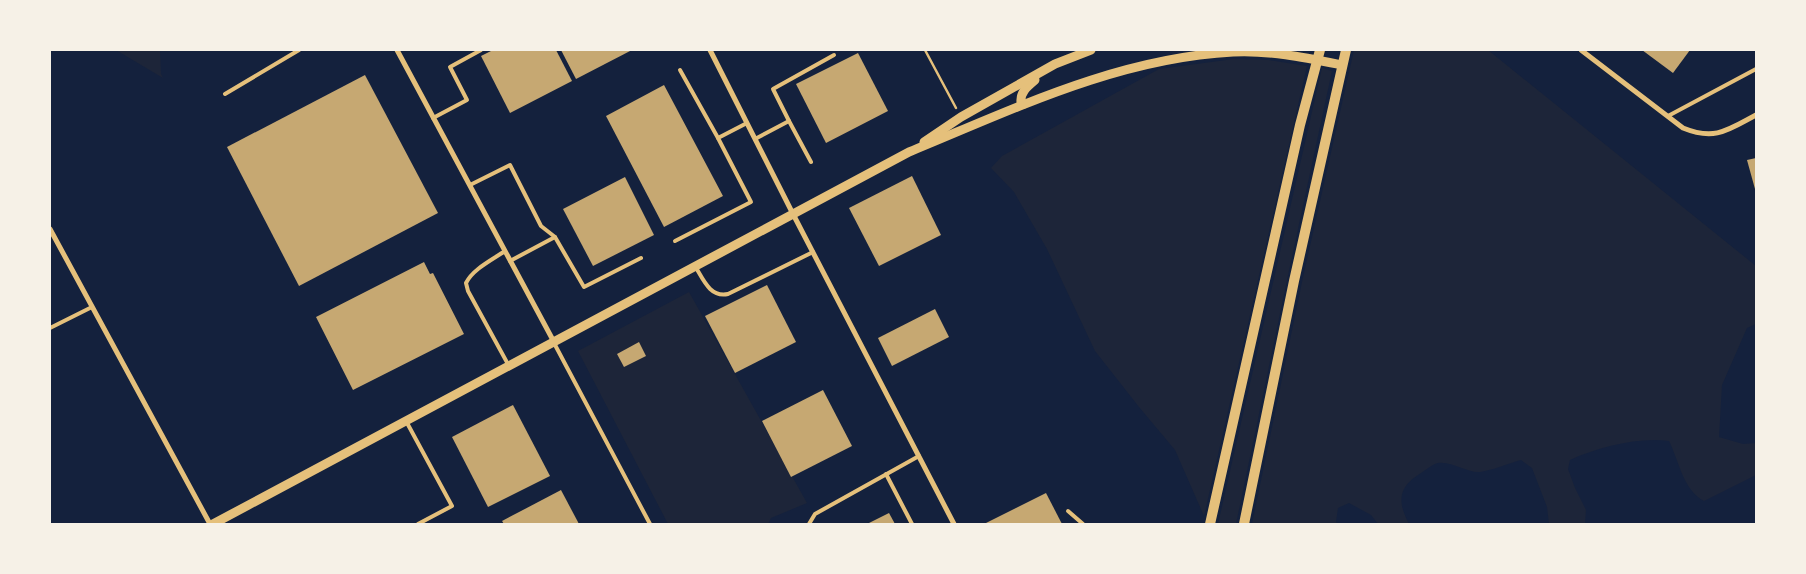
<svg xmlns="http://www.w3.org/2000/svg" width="1806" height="574" viewBox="0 0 1806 574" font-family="Lora,serif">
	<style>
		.green { fill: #1d2539 }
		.building { fill: #c6a872 }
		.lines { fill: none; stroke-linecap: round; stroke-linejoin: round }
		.path { stroke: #e5c07b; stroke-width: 2.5 }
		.service { stroke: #e5c07b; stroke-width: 4 }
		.minor { stroke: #e5c07b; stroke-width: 5 }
		.tertiary { stroke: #e5c07b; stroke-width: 9 }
		.secondary { stroke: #e5c07b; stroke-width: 10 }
	</style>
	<rect width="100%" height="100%" fill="#14213d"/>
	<!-- green -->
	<g class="green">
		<polygon points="116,50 160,50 161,74 163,78"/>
		<path d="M1354,50H1488L1756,266V324L1747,328L1722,385L1719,437L1743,444L1756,443V475L1704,501C1683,490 1679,461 1669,441C1638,437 1599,447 1570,460L1568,469L1575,488L1586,510L1585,524H1549L1547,507L1532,468L1521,460C1507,464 1493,470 1480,472C1467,473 1452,461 1438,463C1433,464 1426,470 1421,473C1398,487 1397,501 1409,524H1378L1371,515L1349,503L1338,508L1336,522L1338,524H1252L1302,282Z"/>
		<polygon points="1234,59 1269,60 1307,66 1204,516 1175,450 1139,407 1095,351 1047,249 1014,192 991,168 1002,156 1159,69"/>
		<polygon points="1322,68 1332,71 1287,280 1236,524 1218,524"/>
		<polygon points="689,292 807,503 771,518 768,524 668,524 578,351"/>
	</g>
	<!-- building -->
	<g class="building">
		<polygon points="493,50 556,50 572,81 510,113 481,56"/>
		<polygon points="561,50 632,50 576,79"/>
		<polygon points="1642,50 1690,50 1673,73"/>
		<polygon points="858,53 888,111 826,143 796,84"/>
		<polygon points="365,75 438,213 299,286 227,147"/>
		<polygon points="664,85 723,196 664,227 606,116"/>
		<polygon points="1756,158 1756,188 1755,189 1747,160"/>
		<polygon points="912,176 941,235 879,266 849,208"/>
		<polygon points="625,177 654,235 593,266 563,209"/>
		<polygon points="424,262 430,274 433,273 464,334 353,390 316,317"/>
		<polygon points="767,285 796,342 735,373 705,316"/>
		<polygon points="935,309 949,337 892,366 878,338"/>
		<polygon points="639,342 646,356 624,367 617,354"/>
		<polygon points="823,390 852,446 791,477 762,421"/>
		<polygon points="513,405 550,476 488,507 452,437"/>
		<polygon points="561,490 579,524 504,524 502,521"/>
		<polygon points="1046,493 1062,524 984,524"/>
		<polygon points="889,513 895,524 867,524"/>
	</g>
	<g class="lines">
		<!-- path -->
		<polyline class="path" points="925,50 956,108"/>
		<!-- service -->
		<g class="service">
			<polyline points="680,70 718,138"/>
			<polyline points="225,94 299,50"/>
			<polyline points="1668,116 1756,69"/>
			<polyline points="433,118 467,100 450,67 481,50"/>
			<polyline points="789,121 773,89 834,55"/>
			<polyline points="755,139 789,121 811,162"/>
			<polyline points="470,185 510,165 541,226 555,237"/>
			<polyline points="675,241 751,202 718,138 747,123"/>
			<path d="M505,251C492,260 473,269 466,283L468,291L509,366"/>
			<polyline points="510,261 555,237 584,287 641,258"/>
			<path d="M695,266C703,279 710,298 728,294L813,252"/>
			<polyline points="50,328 92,307"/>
			<polyline points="554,343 650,524"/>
			<polyline points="406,421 452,506 418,524"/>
			<polyline points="886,474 912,524"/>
			<polyline points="1068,511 1083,524"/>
			<polyline points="809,524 815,514 919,456"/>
		</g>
		<!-- minor -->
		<g class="minor">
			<polyline points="397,50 554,342"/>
			<polyline points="710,50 793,214 954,524"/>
			<path d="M1581,50L1683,128C1715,141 1728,130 1756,115"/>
			<polyline points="50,229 210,524"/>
		</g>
		<!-- tertiary -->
		<g class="tertiary">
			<path d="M1024,104L1021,102C1020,92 1028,86 1035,80"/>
			<polyline points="924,142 961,117 1055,64 1091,50"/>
			<path d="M213,524L909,152C1014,109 1118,58 1233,52C1269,50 1307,58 1342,65"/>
		</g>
		<!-- secondary -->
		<g class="secondary">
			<polyline points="1210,524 1300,125 1320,50"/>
			<polyline points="1244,524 1294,281 1346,50"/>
		</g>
	</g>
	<!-- border -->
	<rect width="1806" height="574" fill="none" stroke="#f6f1e7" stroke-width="102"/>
</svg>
